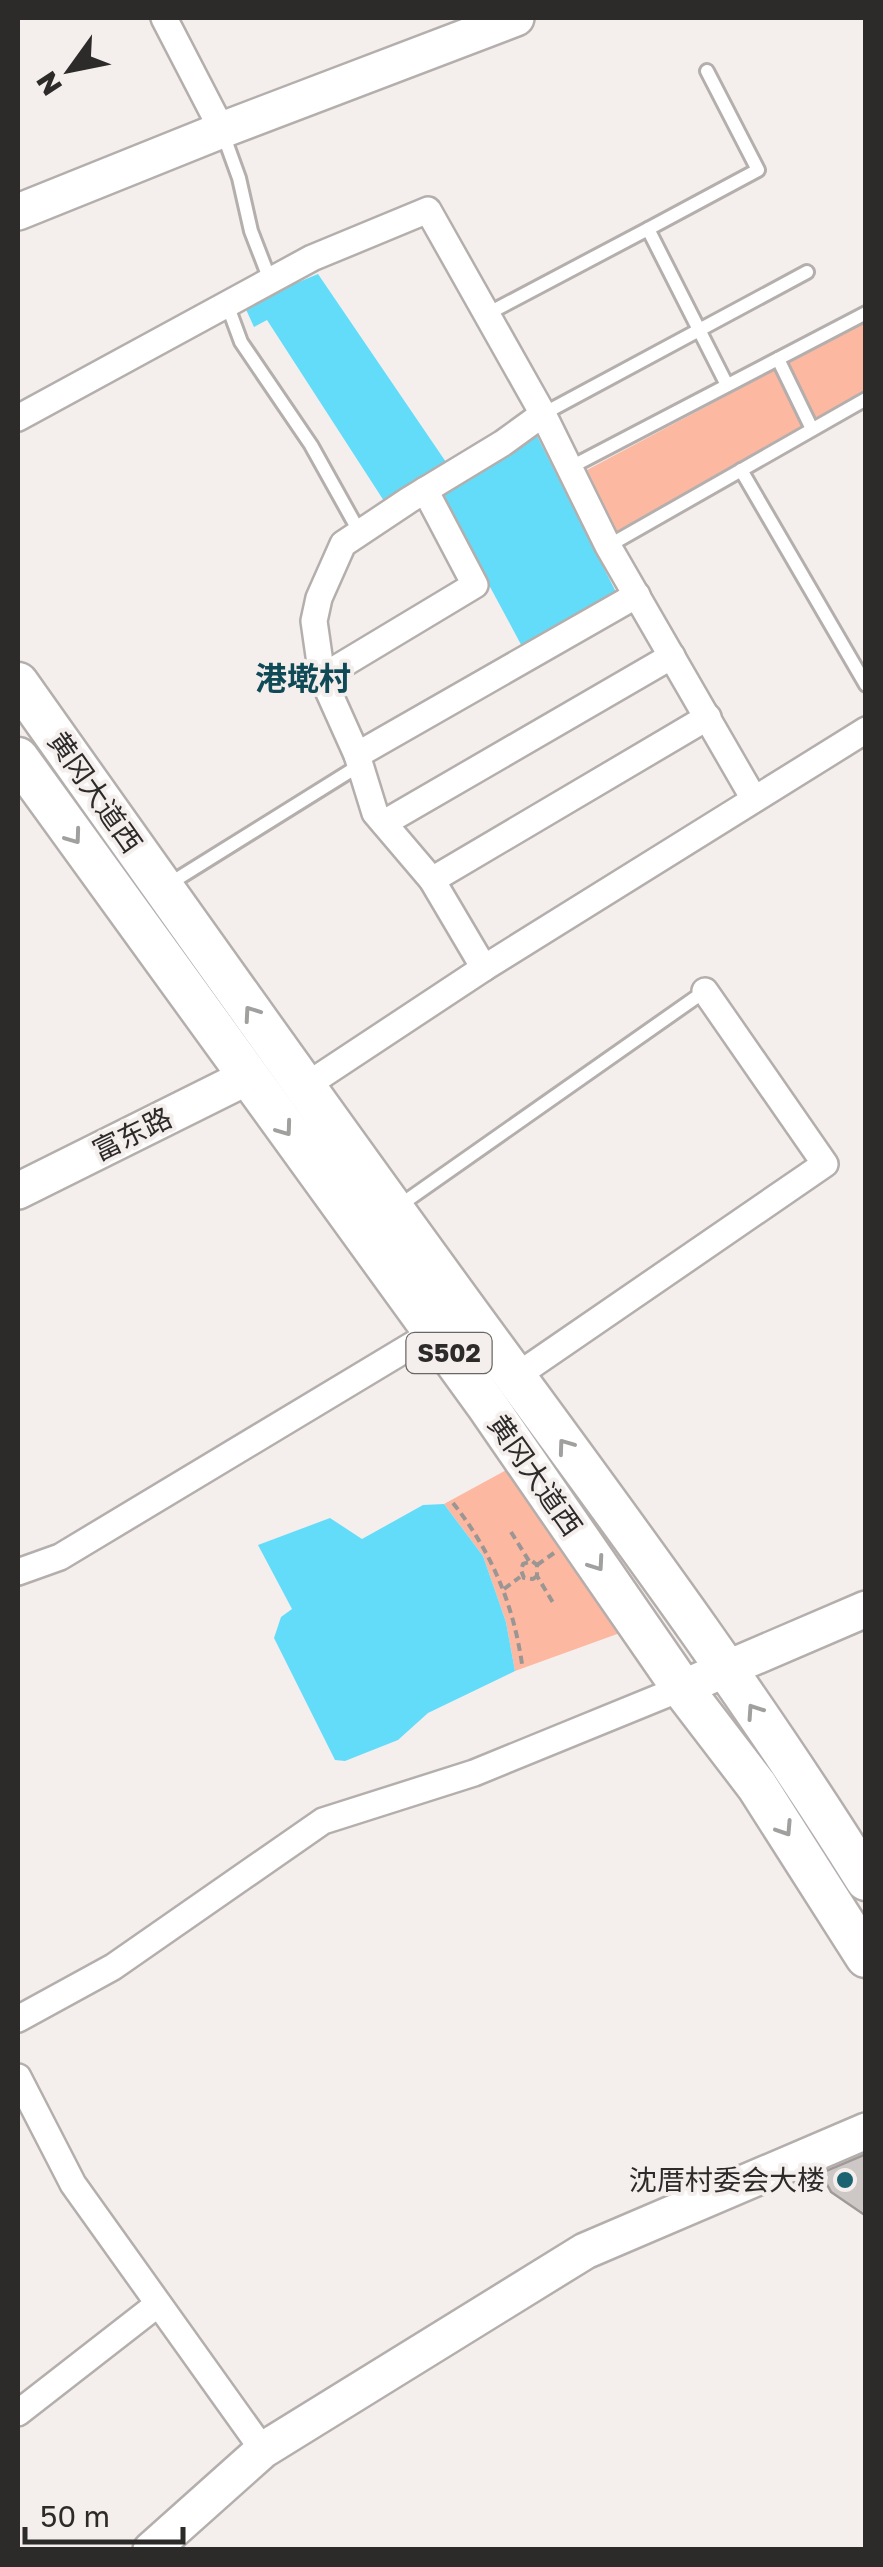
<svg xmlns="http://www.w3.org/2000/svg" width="883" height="2567" viewBox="0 0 883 2567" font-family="'Golos Text','Noto Sans SC',sans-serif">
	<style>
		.green { fill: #fdb8a1 }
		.water { fill: #63dcf9 }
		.building { fill: #cdc7c6; stroke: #9f9997; stroke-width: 2.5 }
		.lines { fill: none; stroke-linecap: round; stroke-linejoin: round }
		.lane-casing { stroke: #b4afad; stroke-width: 18 }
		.street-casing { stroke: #b4afad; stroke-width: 30 }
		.secondary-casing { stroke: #b4afad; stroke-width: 40 }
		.primary-casing { stroke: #b4afad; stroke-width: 45 }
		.path { stroke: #9a9694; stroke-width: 4; stroke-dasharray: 8 5; stroke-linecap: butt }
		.lane { stroke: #fff; stroke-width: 12 }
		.street { stroke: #fff; stroke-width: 25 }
		.secondary { stroke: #fff; stroke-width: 35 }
		.primary { stroke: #fff; stroke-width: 40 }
		.oneway { stroke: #a0a09f }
		.poi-dot { fill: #1c6372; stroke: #f4efed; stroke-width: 4 }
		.labels { text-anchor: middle; stroke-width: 8; stroke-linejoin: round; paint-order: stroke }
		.shield { fill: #f4efed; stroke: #696664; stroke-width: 2.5 }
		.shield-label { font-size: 25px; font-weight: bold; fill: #2d2b2a }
		.street-label { font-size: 28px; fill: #2d2b2a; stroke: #f4efed }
		.poi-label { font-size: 28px; fill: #2d2b2a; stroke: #f4efed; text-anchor: end }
		.quarter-label { font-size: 32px; font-weight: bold; fill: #104a56; stroke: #f4efed }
	</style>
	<rect width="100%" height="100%" fill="#f4efed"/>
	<!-- green -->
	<g class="green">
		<polygon points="865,322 865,390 615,532 585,471"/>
		<polygon points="510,1468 620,1633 515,1671 506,1622 483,1556 444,1504"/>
	</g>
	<!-- water -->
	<g class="water">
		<polygon points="318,274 448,465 384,501 267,320 254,327 244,305"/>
		<polygon points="537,436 620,600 525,652 439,492"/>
		<polygon points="444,1504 483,1556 506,1622 515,1671 428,1713 398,1740 345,1761 335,1760 274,1638 281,1617 292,1609 258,1545 330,1518 362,1539 423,1505"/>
	</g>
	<!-- building -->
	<polygon class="building" points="866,2154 866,2216 831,2192 821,2173"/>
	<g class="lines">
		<!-- lane casing -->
		<g class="lane-casing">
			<g id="lane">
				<polyline points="707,71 758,170 648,229 727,385"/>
				<polyline points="222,131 239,178 251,231 270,280"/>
				<polyline points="227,304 241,342 311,445 360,533"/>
				<polyline points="487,314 648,229"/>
				<polyline points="778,359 812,429"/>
				<polyline points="543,414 807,272"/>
				<polyline points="569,468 866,313"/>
				<polyline points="741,470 866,685"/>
				<polyline points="608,546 866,399"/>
				<polyline points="169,884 360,765"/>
				<polyline points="396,1208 705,991"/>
			</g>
		</g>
		<!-- street casing -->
		<g class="street-casing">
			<g id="street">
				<polyline points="164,18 222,130"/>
				<polyline points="18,418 312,258 428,210 543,414 608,546 754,799"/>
				<polyline points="322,677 475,585 425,490"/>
				<polyline points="357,755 637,595"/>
				<polyline points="384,823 672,656"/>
				<polyline points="432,880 708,717"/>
				<polyline points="484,968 432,880 375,813 357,755 322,677 314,621 319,598 343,544 409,500 503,443 543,414"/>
				<polyline points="304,1087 484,968 866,730"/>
				<polyline points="515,1377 825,1164 705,991"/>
				<polyline points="18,1572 60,1557 434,1332"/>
				<polyline points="18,2019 113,1967 323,1821 474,1773 682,1688"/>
				<polyline points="18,2077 73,2184 263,2450"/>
				<polyline points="18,2413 158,2304"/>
			</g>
		</g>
		<!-- secondary casing -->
		<g class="secondary-casing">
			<g id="secondary">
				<polyline points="18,212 222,130 516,18"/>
				<polyline points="18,1191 247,1077"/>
				<polyline points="682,1688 866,1609"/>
				<polyline points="151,2550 263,2450 585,2251 866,2131"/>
			</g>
		</g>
		<!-- primary casing -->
		<g class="primary-casing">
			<g id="primary">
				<path d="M18,683C165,891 312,1098 462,1304C600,1493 742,1681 866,1880"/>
				<polyline points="18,758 486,1404 682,1688 757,1786 866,1957"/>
			</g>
		</g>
		<!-- path -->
		<g class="path">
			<path d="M453,1503C491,1551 513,1603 522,1664"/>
			<polyline points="511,1532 529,1561"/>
			<polyline points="537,1565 554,1553"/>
			<polyline points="537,1576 533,1579 524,1578 521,1570 523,1564 532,1561 537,1565 537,1576 555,1606"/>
			<polyline points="504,1589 520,1577"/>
		</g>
		<!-- lane -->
		<use href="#lane" class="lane"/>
		<!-- street -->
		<use href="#street" class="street"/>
		<!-- secondary -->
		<use href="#secondary" class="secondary"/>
		<!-- primary -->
		<use href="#primary" class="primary"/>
	</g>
	<!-- one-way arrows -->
	<defs><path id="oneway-chevron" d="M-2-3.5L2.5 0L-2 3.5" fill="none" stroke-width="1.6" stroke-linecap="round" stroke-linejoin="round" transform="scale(2.5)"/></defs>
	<g class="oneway">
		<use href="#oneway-chevron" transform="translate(74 837) rotate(54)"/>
		<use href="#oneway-chevron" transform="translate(251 1013) rotate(-125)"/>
		<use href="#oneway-chevron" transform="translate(285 1129) rotate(54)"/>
		<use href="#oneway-chevron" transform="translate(565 1446) rotate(-126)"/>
		<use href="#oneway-chevron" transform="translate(597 1564) rotate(55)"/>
		<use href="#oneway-chevron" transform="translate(754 1711) rotate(-124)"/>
		<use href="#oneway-chevron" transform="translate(785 1829) rotate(57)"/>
	</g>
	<!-- markers -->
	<circle class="poi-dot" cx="845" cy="2180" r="10"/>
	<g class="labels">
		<!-- shield labels -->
		<rect class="shield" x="406.5" y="1333" width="85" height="40" rx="8"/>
		<g class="shield-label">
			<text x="449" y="1362">S502</text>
		</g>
		<!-- street labels -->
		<g class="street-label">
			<text transform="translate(95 792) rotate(55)" y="10">黄冈大道西</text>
			<text transform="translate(132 1134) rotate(-26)" y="10">富东路</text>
			<text transform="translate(535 1475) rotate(55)" y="10">黄冈大道西</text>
		</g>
		<!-- poi labels -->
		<g class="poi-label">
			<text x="825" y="2190">沈厝村委会大楼</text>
		</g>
		<!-- quarter labels -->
		<g class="quarter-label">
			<text x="303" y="690">港墘村</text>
		</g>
	</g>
	<!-- border -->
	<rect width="883" height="2567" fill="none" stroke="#2d2b2a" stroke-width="40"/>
	<!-- north arrow -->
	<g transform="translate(70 70) rotate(237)" stroke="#f4efed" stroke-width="8" paint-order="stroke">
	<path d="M0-8L18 38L0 25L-18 38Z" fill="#2d2b2a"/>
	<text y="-15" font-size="28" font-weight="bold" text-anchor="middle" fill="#2d2b2a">N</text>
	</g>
	<!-- scale -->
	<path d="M25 2527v15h158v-15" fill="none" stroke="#2d2b2a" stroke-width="5"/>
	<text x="40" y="2527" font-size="30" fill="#2d2b2a" stroke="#f4efed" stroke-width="8" paint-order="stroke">50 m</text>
</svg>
